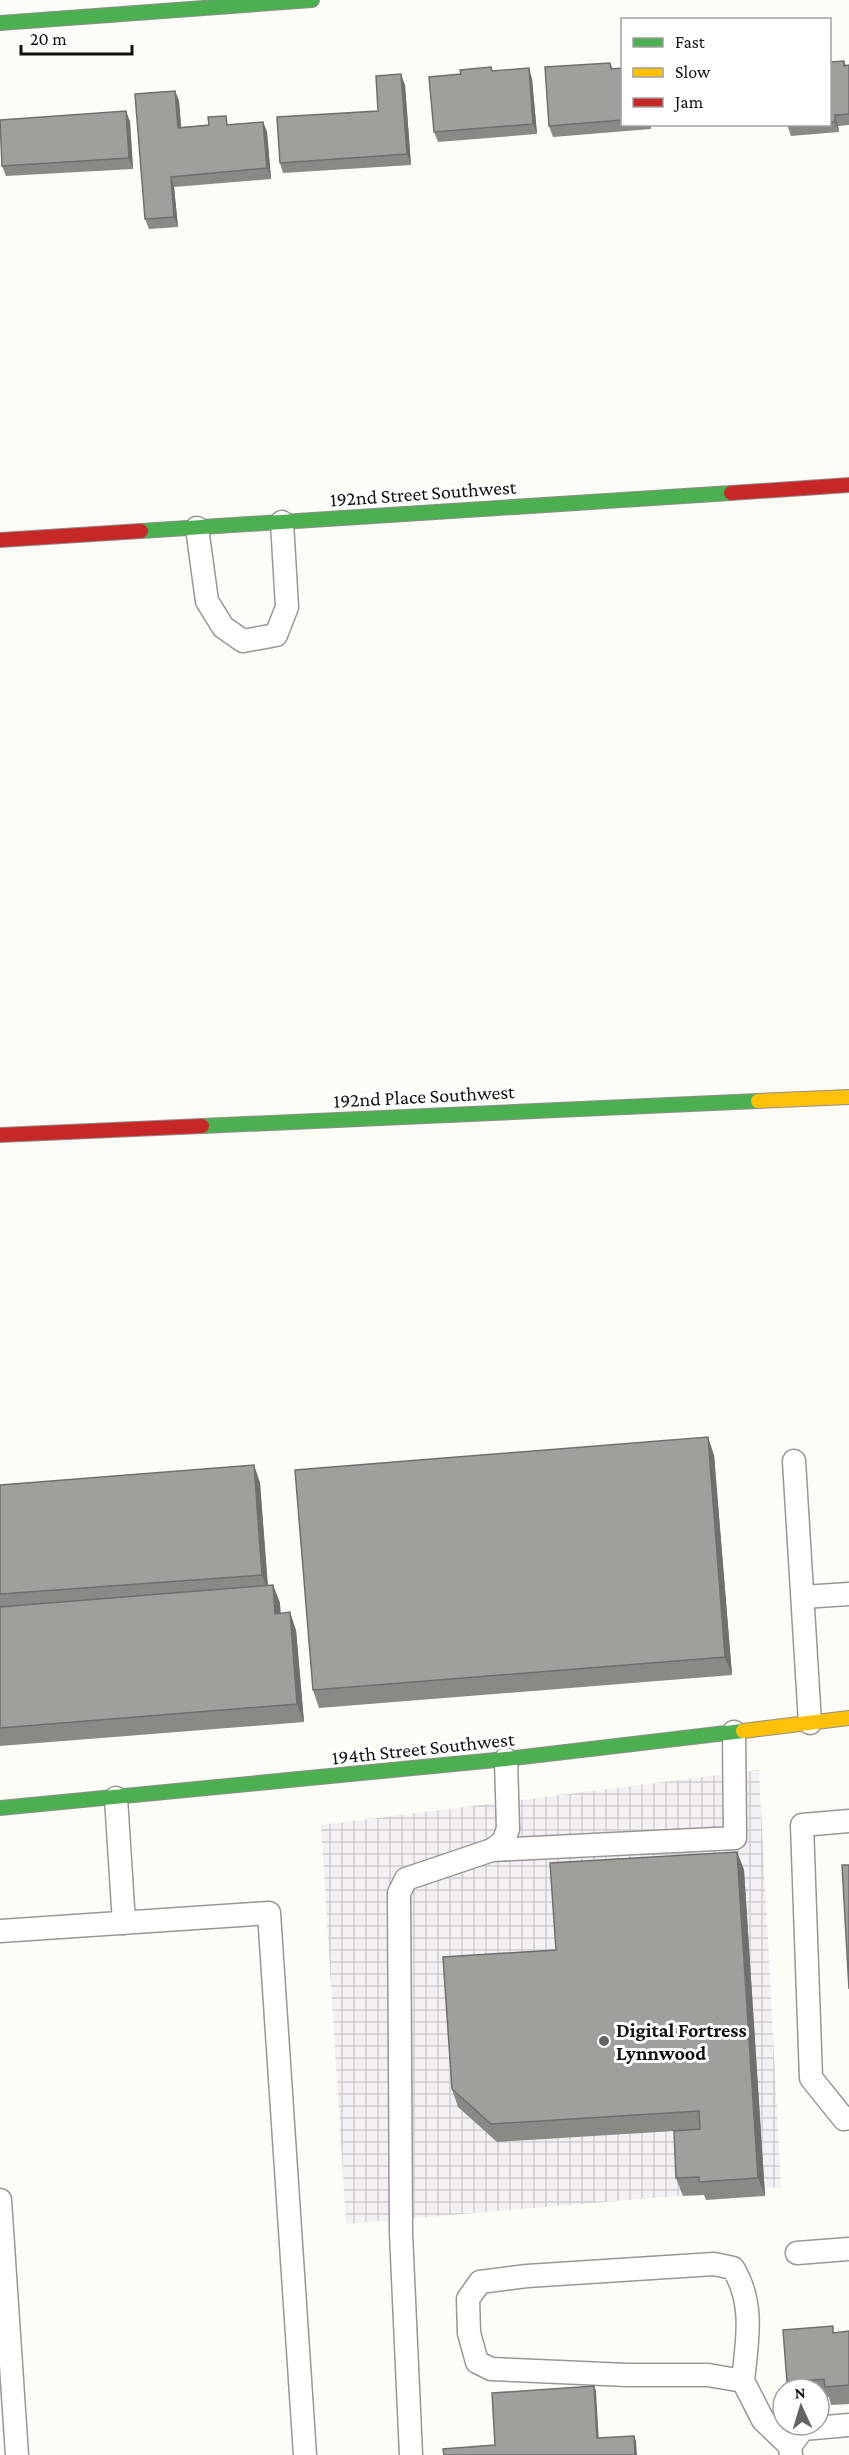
<svg xmlns="http://www.w3.org/2000/svg" width="849" height="2455" viewBox="0 0 849 2455" font-family="'Crimson Pro',serif">
	<style>
		.industrial { fill: url(#industrial-grid) }
		.lines { fill: none; stroke-linecap: round; stroke-linejoin: round }
		.lane-casing { stroke: #979795; stroke-width: 25 }
		.fast-casing { stroke: #8e8d8b; stroke-width: 16 }
		.slow-casing { stroke: #8e8d8b; stroke-width: 16 }
		.jam-casing { stroke: #8e8d8b; stroke-width: 16 }
		.lane { stroke: #fffffe; stroke-width: 22 }
		.fast { stroke: #4caf50; stroke-width: 14 }
		.slow { stroke: #ffc107; stroke-width: 14 }
		.jam { stroke: #c62828; stroke-width: 14 }
		.wall { fill: #8a8986 }
		.shaded-wall { fill: #716f6d }
		.building { fill: #a19f9c; stroke: #716f6d; stroke-width: 1.5 }
		.poi-dot { fill: #646362; stroke: #fff; stroke-width: 2 }
		.labels { text-anchor: middle; stroke-width: 6; stroke-linejoin: round; paint-order: stroke }
		.street-label { font-size: 20px; fill: #111; stroke: #fff }
		.poi-label { font-size: 20px; font-weight: bold; fill: #111; stroke: #fff; text-anchor: start }
	</style>
	<defs>
		<pattern id="industrial-grid" width="8" height="8" patternUnits="userSpaceOnUse" patternTransform="scale(1.5)"><rect width="8" height="8" fill="#f5f0f3"/><path d="M0 4h8M4 0v8" fill="none" stroke="#d1cdcf"/></pattern>
	</defs>
	<rect width="100%" height="100%" fill="#fdfcf7"/>
	<!-- industrial -->
	<polygon class="industrial" points="759,1770 781,2187 346,2224 321,1825"/>
	<g class="lines">
		<!-- lane casing -->
		<g class="lane-casing">
			<g id="lane">
				<polyline points="197,528 207,601 223,627 243,641 276,635 287,607 282,522"/>
				<polyline points="794,1461 810,1723"/>
				<polyline points="803,1597 849,1594"/>
				<polyline points="116,1798 124,1923"/>
				<polyline points="849,1821 802,1825 811,2078 844,2119 849,2118"/>
				<polyline points="492,1850 735,1838 734,1732"/>
				<polyline points="0,1931 269,1913 305,2455"/>
				<polyline points="0,2200 17,2455"/>
				<polyline points="797,2253 849,2249"/>
				<path d="M743,2381C747,2341 755,2304 733,2268L714,2264L527,2276L480,2282L468,2299L469,2333L477,2362L491,2369L627,2375H708L743,2381L763,2420L790,2446"/>
				<polyline points="411,2455 401,2233 399,1893 406,1879 492,1850 503,1842 508,1829 506,1759"/>
				<polyline points="791,2455 790,2446 803,2429 849,2425"/>
			</g>
		</g>
		<!-- fast casing -->
		<g class="fast-casing">
			<g id="fast">
				<polyline points="0,23 312,0"/>
				<polyline points="141,531 731,493"/>
				<polyline points="202,1126 758,1101"/>
				<polyline points="0,1808 506,1759 743,1731"/>
			</g>
		</g>
		<!-- slow casing -->
		<g class="slow-casing">
			<g id="slow">
				<polyline points="758,1101 849,1097"/>
				<polyline points="743,1731 849,1718"/>
			</g>
		</g>
		<!-- jam casing -->
		<g class="jam-casing">
			<g id="jam">
				<polyline points="731,493 849,485"/>
				<polyline points="0,540 141,531"/>
				<polyline points="0,1135 202,1126"/>
			</g>
		</g>
		<!-- lane -->
		<use href="#lane" class="lane"/>
		<!-- fast -->
		<use href="#fast" class="fast"/>
		<!-- slow -->
		<use href="#slow" class="slow"/>
		<!-- jam -->
		<use href="#jam" class="jam"/>
	</g>
	<!-- wall -->
	<g class="wall">
		<polygon points="844,61 846,65 849,65 849,125 838,126 839,132 791,136 787,124 830,124 830,62"/>
		<polygon points="610,63 613,69 622,68 622,124 651,124 651,129 553,137 549,126"/>
		<polygon points="491,67 493,71 532,79 537,134 438,142 434,132 461,74"/>
		<polygon points="405,85 411,165 283,173 280,163 378,111"/>
		<polygon points="175,91 179,101 181,127 263,122 267,132 271,179 174,187 178,227 149,229 145,219"/>
		<polygon points="126,111 130,122 133,169 6,176 2,166"/>
		<polygon points="671,124 700,124 672,126"/>
		<polygon points="714,1455 732,1675 319,1708 313,1690"/>
		<polygon points="254,1465 260,1483 268,1585 273,1585 280,1603 280,1613 296,1630 304,1722 0,1746 0,1485"/>
		<polygon points="737,1852 744,1870 765,2196 706,2200 704,2195 683,2196 676,2178 674,2131 497,2142 458,2107 452,2089 556,1950"/>
		<polygon points="849,2331 849,2404 831,2405 829,2397 819,2398 819,2389 789,2389 787,2382"/>
	</g>
	<!-- shaded-wall -->
	<g class="shaded-wall">
		<polygon points="529,68 532,79 537,134 533,124"/>
		<polygon points="401,74 405,85 411,165 407,154"/>
		<polygon points="175,91 179,101 182,138 178,128"/>
		<polygon points="126,111 130,122 133,169 129,158"/>
		<polygon points="835,115 838,126 839,132 835,122"/>
		<polygon points="263,122 267,132 271,179 267,168"/>
		<polygon points="171,177 174,187 178,227 174,217"/>
		<polygon points="708,1437 714,1455 732,1675 725,1657"/>
		<polygon points="254,1465 260,1483 268,1592 262,1575"/>
		<polygon points="273,1585 280,1603 282,1632 275,1614"/>
		<polygon points="290,1612 296,1630 304,1722 297,1704"/>
		<polygon points="737,1852 744,1870 765,2196 758,2178"/>
		<polygon points="594,2386 596,2391 599,2443 597,2438"/>
		<polygon points="634,2436 636,2441 637,2455 635,2455"/>
	</g>
	<!-- building -->
	<g class="building">
		<polygon points="844,61 844,66 849,65 849,114 835,115 835,122 830,122 830,62"/>
		<polygon points="610,63 611,69 622,68 622,120 549,126 545,67"/>
		<polygon points="491,67 492,71 529,68 533,124 434,132 429,77 461,74 460,70"/>
		<polygon points="401,74 407,154 280,163 277,117 378,111 376,76"/>
		<polygon points="175,91 178,128 209,125 208,117 226,116 227,125 263,122 267,168 171,177 174,217 145,219 135,94"/>
		<polygon points="126,111 129,158 2,166 0,120"/>
		<polygon points="708,1437 725,1657 313,1690 295,1470"/>
		<polygon points="254,1465 262,1575 0,1594 0,1485"/>
		<polygon points="273,1585 275,1614 290,1612 297,1704 0,1728 0,1607"/>
		<polygon points="737,1852 758,2178 699,2182 699,2177 676,2178 674,2131 700,2129 699,2111 491,2124 452,2089 443,1957 556,1950 550,1863"/>
		<polygon points="842,1865 849,1865 849,1989"/>
		<polygon points="833,2326 833,2333 849,2331 849,2385 825,2387 824,2379 787,2382 783,2330"/>
		<polygon points="594,2386 597,2438 634,2436 635,2455 444,2455 443,2449 495,2445 492,2393"/>
	</g>
	<!-- markers -->
	<circle class="poi-dot" cx="604" cy="2041" r="6"/>
	<g class="labels">
		<!-- street labels -->
		<g class="street-label">
			<text transform="translate(423 493) rotate(-4)" y="7">192nd Street Southwest</text>
			<text transform="translate(424 1096) rotate(-3)" y="7">192nd Place Southwest</text>
			<text transform="translate(423 1748) rotate(-6)" y="7">194th Street Southwest</text>
		</g>
		<!-- poi labels -->
		<g class="poi-label">
			<text x="616" y="2037">Digital Fortress<tspan x="616" dy="23">Lynnwood</tspan></text>
		</g>
	</g>
	<!-- legend -->
	<rect x="621" y="18" width="210" height="108" fill="#ffffff" stroke="#a0a0a0" stroke-width="1.5"/>
	<rect x="633" y="38" width="30" height="9" fill="#4caf50" stroke="#a0a0a0" stroke-width="1.5"/>
	<text x="675" y="48" font-size="18" fill="#111111">Fast</text>
	<rect x="633" y="68" width="30" height="9" fill="#ffc107" stroke="#a0a0a0" stroke-width="1.5"/>
	<text x="675" y="78" font-size="18" fill="#111111">Slow</text>
	<rect x="633" y="98" width="30" height="9" fill="#c62828" stroke="#a0a0a0" stroke-width="1.5"/>
	<text x="675" y="108" font-size="18" fill="#111111">Jam</text>
	<!-- north arrow -->
	<g transform="translate(801 2407) rotate(356)"><circle r="28" fill="#ffffff" stroke="#a0a0a0" stroke-width="1.5"/>
	<path d="M0-4.5L10 22L0 15L-10 22Z" fill="#646362"/>
	<text y="-9" font-size="16" font-weight="bold" text-anchor="middle" fill="#111111">N</text>
	</g>
	<!-- scale -->
	<path d="M21 45v9h111v-9" fill="none" stroke="#111111" stroke-width="3"/>
	<text x="30" y="45" font-size="18" fill="#111111" stroke="#ffffff" stroke-width="4.5" paint-order="stroke">20 m</text>
</svg>
